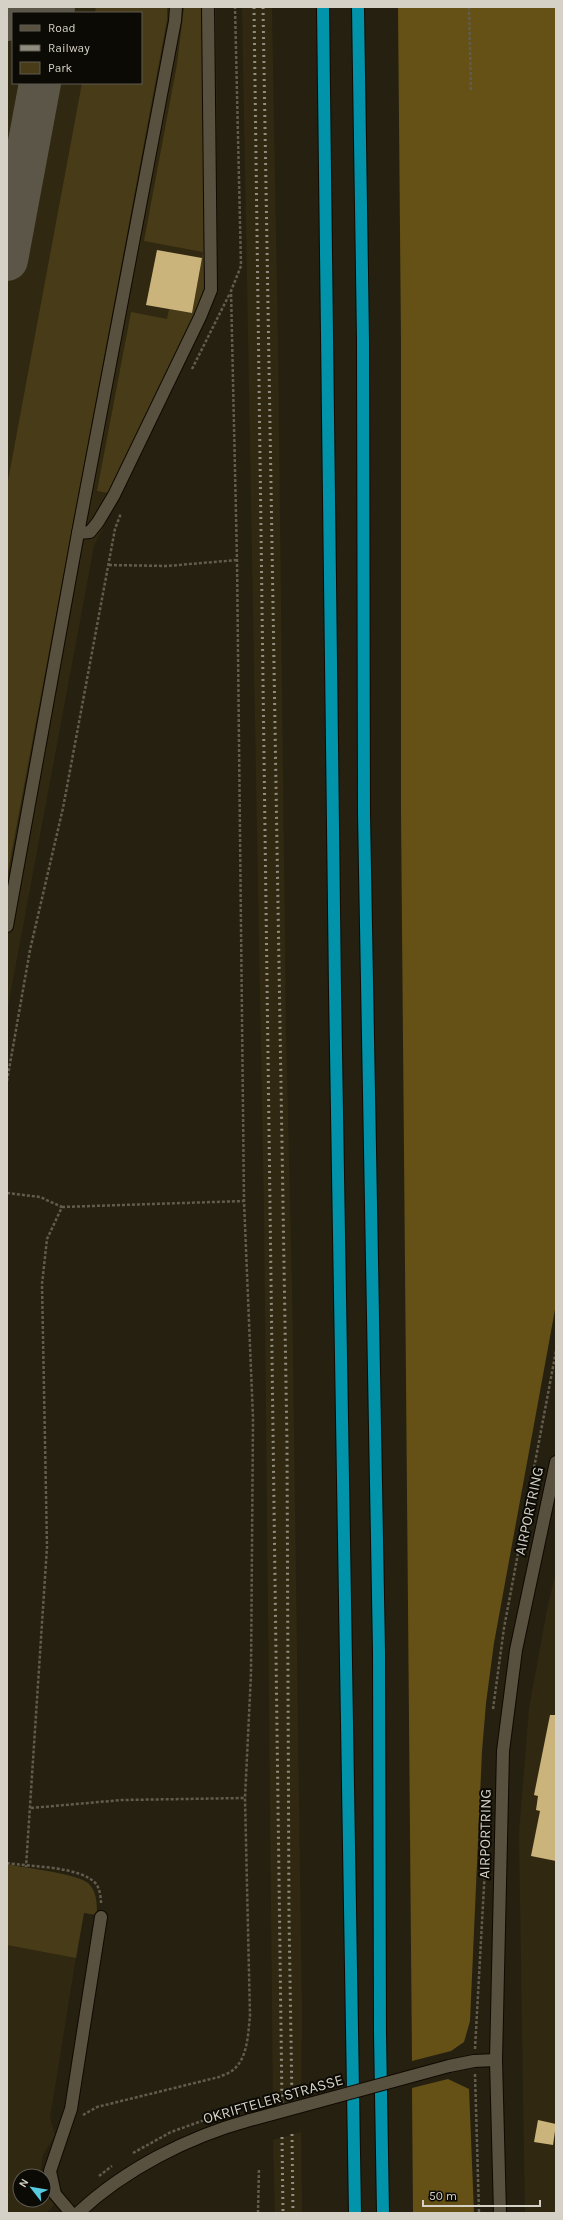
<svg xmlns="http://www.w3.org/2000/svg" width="563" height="2220" viewBox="0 0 563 2220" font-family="Karla,sans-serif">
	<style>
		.built { fill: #302811; fill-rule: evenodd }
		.green { fill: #483b17 }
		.forest { fill: #655116 }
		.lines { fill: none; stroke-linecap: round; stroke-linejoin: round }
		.taxiway { stroke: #5b5648; stroke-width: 42 }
		.building { fill: #cbb47b }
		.minor-casing { stroke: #0f0900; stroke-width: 14 }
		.highway-casing { stroke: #0f0900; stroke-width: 14 }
		.path { stroke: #615c4e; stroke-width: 2.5; stroke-dasharray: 3 2; stroke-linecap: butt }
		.minor { stroke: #585140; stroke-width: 12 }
		.highway { stroke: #0193a9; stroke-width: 12 }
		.rail { stroke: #908c7f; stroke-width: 3; stroke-dasharray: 2 4; stroke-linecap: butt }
		.minor-bridge-casing { stroke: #0f0900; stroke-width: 14; stroke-linecap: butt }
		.minor-bridge { stroke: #585140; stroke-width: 12 }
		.labels { text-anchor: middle; stroke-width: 4; stroke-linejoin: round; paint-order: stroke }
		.street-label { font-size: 15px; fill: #d5d1c7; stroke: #0c0a04 }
	</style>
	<rect width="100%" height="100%" fill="#262010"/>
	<!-- built -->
	<g class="built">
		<path d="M7,7H216L218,292L94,546L7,1012ZM13,13H141V83H13Z"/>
		<polygon points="242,7 272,7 278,345 286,1030 292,1285 302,2019 301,2097 273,2106 264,1215"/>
		<polygon points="556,1573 556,2213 525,2213 519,1834 529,1708 548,1605"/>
		<polygon points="7,1880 86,1895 50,2118 55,2135 43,2155 40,2176 20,2176 20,2200 44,2200 44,2189 54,2205 46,2213 7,2213"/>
		<polygon points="301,2132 302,2213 275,2213 273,2140"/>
	</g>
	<!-- green -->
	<g class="green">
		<polygon points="96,7 167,7 167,20 7,877 7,486 82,83 141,83 141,13 95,13"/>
		<polygon points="184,7 204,7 206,285 200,305 109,493 97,491 131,312 167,319 169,309 192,313 203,252 144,241 177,64"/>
		<path d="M7,1864C24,1868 76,1873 88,1883C97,1891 97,1904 97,1915L84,1913L76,1958L7,1945Z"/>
	</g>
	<!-- forest -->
	<g class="forest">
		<polygon points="398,7 556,7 556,1304 494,1643 486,1703 482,1751 470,2021 464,2042 451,2051 412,2061 401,813 401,342"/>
		<polygon points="448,2079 469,2089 474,2213 413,2213 412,2088"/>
	</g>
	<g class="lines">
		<!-- taxiway -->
		<g class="taxiway">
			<polyline points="53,13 54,7"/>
			<polyline points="7,20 16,7"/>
			<polyline points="7,260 40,83"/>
		</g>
	</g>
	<!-- building -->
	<g class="building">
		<polygon points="157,250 202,258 192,313 146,305"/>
		<polygon points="550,1715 556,1715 556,1861 531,1856 540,1811 536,1810 538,1796 534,1795"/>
		<polygon points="538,2120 556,2124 553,2145 534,2142"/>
	</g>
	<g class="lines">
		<!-- minor casing -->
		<g class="minor-casing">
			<g id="minor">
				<polyline points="78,533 90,532 98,522 114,495 200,317 211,290 208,7"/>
				<polyline points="7,926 78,533 175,21 176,7"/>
				<polyline points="449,2066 474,2061 496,2060"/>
				<polyline points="71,2213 55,2194 50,2171 71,2109 101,1917"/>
				<path d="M78,2213C125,2169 188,2137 250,2120"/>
				<polyline points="500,2213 496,2060 503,1751 516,1650 556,1462"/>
			</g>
		</g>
		<!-- highway casing -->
		<g class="highway-casing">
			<g id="highway">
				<polyline points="323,7 335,990 355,2213"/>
				<polyline points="358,7 363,340 364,814 379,1651 380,2033 383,2213"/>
			</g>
		</g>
		<!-- path -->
		<g class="path">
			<polyline points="469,7 471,90"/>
			<polyline points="192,369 230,293"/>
			<polyline points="109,565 167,566 237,560"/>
			<polyline points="7,1081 30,950 63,808 115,529 121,513"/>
			<polyline points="7,1193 40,1197 62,1207 47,1239 42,1284 47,1547 26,1867"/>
			<polyline points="62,1207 244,1201"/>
			<polyline points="493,1709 504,1628 556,1351"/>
			<polyline points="31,1808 122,1800 245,1798"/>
			<path d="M7,1863C30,1867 83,1866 97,1885C100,1891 101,1898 101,1904"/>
			<polyline points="475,2049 485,1868"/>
			<polyline points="475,2074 479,2213"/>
			<path d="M83,2115L97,2107L219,2077C223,2075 230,2073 233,2070C248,2058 248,2033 250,2016L245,1798L251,1674L253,1418L244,1201L237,560L231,291L241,266L235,7"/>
			<polyline points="133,2153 171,2132 227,2112"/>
			<polyline points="99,2176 112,2166"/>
			<polyline points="258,2213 259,2168"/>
		</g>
		<!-- minor -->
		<use href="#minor" class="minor"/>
		<!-- highway -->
		<use href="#highway" class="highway"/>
		<!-- rail -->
		<g class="rail">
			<polyline points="254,7 282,2103"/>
			<polyline points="263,7 287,1444 289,1918 292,2100"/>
			<polyline points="292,2134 293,2213"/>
			<polyline points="282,2137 283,2213"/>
		</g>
		<!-- minor-bridge casing -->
		<g class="minor-bridge-casing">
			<polyline id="minor-bridge" points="250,2120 449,2066"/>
		</g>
		<!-- minor-bridge -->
		<use href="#minor-bridge" class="minor-bridge"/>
	</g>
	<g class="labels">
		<!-- street labels -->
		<g class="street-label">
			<text transform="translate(529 1511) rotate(-78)" y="5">AIRPORTRING</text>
			<text transform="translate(485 1834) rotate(-89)" y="5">AIRPORTRING</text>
			<text transform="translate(273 2099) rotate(-16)" y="5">OKRIFTELER STRASSE</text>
		</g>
	</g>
	<!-- border -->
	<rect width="563" height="2220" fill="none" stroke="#d5d1c7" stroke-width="16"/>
	<!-- legend -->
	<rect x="12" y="12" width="130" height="72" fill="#0c0a04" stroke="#5c5a52"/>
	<rect x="20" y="25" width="20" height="6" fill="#585140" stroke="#5c5a52"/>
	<text x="48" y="32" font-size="12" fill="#d5d1c7">Road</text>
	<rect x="20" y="45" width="20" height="6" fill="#908c7f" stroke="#5c5a52"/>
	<text x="48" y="52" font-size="12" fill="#d5d1c7">Railway</text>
	<rect x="20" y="62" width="20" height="12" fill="#483b17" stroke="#5c5a52"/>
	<text x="48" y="72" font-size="12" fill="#d5d1c7">Park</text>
	<!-- north arrow -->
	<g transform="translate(32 2188) rotate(301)"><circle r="19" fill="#0c0a04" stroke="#5c5a52"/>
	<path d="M0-3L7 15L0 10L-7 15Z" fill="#55cae0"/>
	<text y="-6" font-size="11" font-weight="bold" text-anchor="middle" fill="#d5d1c7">N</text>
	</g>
	<!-- scale -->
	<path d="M423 2200v6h117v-6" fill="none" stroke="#d5d1c7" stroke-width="2"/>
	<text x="429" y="2200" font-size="12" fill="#d5d1c7" stroke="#0c0a04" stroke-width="3" paint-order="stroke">50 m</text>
</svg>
